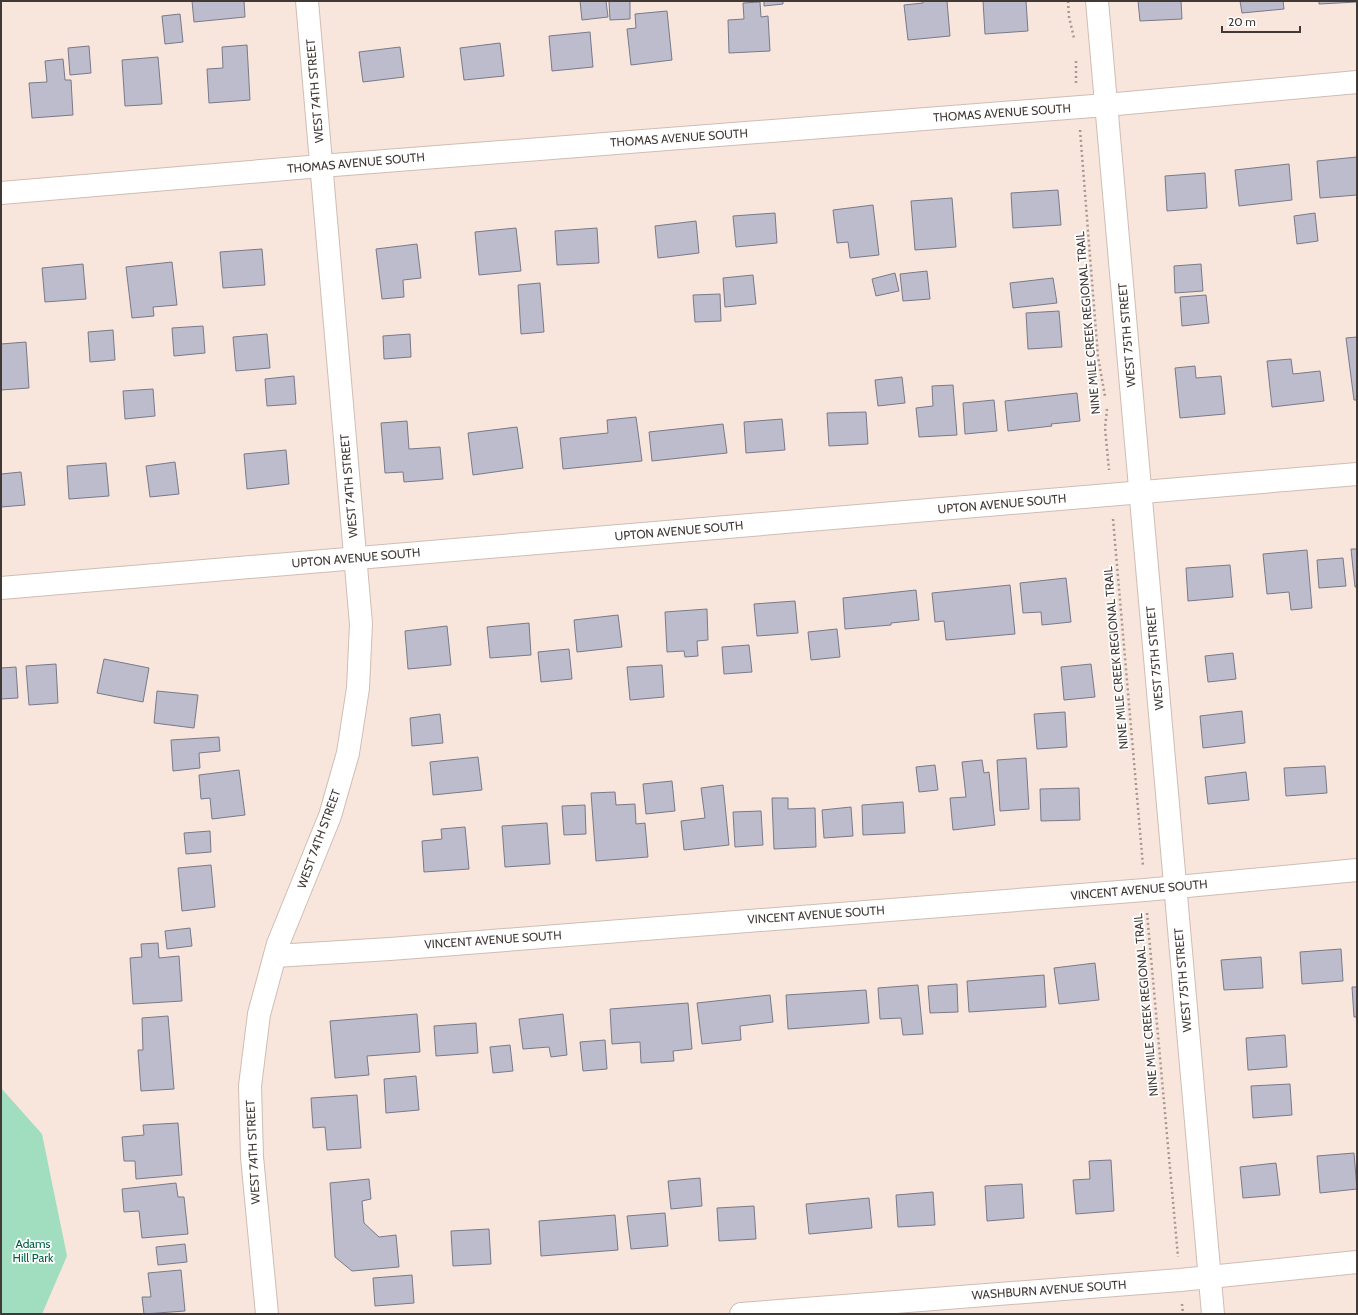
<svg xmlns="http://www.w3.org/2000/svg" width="1358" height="1315" viewBox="0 0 1358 1315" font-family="Cabin,sans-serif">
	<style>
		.green { fill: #a1ddbf }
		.building { fill: #bcbccd; stroke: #797989 }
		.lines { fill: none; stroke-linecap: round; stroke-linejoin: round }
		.minor-casing { stroke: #cfbdb4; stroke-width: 24 }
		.path { stroke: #a59891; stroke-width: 2.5; stroke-dasharray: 2 3; stroke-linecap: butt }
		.minor { stroke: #fff; stroke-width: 22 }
		.labels { text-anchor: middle; stroke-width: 3.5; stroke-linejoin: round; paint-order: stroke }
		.street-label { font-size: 12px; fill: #403936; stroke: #fff }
		.park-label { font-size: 12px; fill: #006243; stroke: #fff }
	</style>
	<rect width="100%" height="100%" fill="#f8e6dd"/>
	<!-- green -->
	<polygon class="green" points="1,1088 42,1134 67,1256 42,1314 1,1314"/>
	<!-- building -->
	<g class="building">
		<polygon points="192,1 244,1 245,17 194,22"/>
		<polygon points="580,1 606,1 608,17 582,20"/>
		<polygon points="609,1 630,1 630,19 610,20"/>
		<polygon points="764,1 783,1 783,4 764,6"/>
		<polygon points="923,1 947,1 950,36 908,40 904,5 923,3"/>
		<polygon points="983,1 1026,1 1028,31 985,34"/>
		<polygon points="1138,1 1181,1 1182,19 1140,21"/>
		<polygon points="1240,1 1283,1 1284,9 1242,13"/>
		<polygon points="1319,1 1357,1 1357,2 1319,4"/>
		<polygon points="760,2 761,17 768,16 770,51 729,53 728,20 744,19 743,3"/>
		<polygon points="667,11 672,60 631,65 627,29 636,28 635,14"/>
		<polygon points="180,14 183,42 165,44 162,16"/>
		<polygon points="590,32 593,67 552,71 549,36"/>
		<polygon points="500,43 504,76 464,80 460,48"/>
		<polygon points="247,45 250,100 209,103 207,69 223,68 222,47"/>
		<polygon points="89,46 91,73 70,75 68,48"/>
		<polygon points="400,47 404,77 363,82 359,52"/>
		<polygon points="158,57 162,104 125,106 122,60"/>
		<polygon points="63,59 65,80 71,80 73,115 32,118 29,83 47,82 45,61"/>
		<polygon points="1357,157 1357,195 1320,198 1317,161"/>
		<polygon points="1289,164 1292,200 1239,206 1235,170"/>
		<polygon points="1205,173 1207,208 1167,211 1165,176"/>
		<polygon points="1058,190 1061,225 1013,228 1011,193"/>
		<polygon points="952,198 956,247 915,250 911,201"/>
		<polygon points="873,205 879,255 850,258 848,242 837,243 833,210"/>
		<polygon points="775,213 777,243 736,247 733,216"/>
		<polygon points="1315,213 1318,241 1297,244 1294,216"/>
		<polygon points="696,221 699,253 658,258 655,226"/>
		<polygon points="516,228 521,271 479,275 475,232"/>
		<polygon points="597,228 599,263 557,265 555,231"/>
		<polygon points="417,244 421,278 403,280 404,297 382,299 376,249"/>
		<polygon points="262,249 265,285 223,288 220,252"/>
		<polygon points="172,262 177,305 153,307 154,316 132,318 126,267"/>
		<polygon points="83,264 86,299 45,302 42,268"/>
		<polygon points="1201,264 1203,291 1175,293 1174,266"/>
		<polygon points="927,271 930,299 903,301 900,274"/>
		<polygon points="895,273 899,291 876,296 872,279"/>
		<polygon points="753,275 756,304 725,307 723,278"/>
		<polygon points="1053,278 1057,303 1013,308 1010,283"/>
		<polygon points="540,283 544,332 521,334 518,285"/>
		<polygon points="720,294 721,321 695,322 693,295"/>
		<polygon points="1206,295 1209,323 1182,326 1180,297"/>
		<polygon points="1059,311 1062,347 1028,349 1026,313"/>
		<polygon points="203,326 205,353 174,356 172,328"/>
		<polygon points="113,330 115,360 90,362 88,332"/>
		<polygon points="267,334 270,368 236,371 233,337"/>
		<polygon points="410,334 411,357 384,359 383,336"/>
		<polygon points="1357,337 1357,400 1354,400 1346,338"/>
		<polygon points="26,342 29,388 1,390 1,344"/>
		<polygon points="1291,359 1293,374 1320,371 1324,401 1272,407 1267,361"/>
		<polygon points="1195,366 1196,378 1221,376 1225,414 1180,418 1175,368"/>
		<polygon points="294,376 296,404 267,406 265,379"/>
		<polygon points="902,377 905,403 878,406 875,380"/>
		<polygon points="953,385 957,435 919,437 916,408 933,406 932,386"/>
		<polygon points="153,389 155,416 125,419 123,391"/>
		<polygon points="1077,393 1080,421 1051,424 1052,426 1008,431 1005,401"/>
		<polygon points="994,400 997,431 965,434 963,403"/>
		<polygon points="866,412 868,444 829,446 827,413"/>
		<polygon points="636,417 642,461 563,469 560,438 608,433 607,420"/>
		<polygon points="782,419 785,450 746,453 744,422"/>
		<polygon points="407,421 409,449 440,447 443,479 404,482 403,472 385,473 381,423"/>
		<polygon points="723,424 727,453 652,461 649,432"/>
		<polygon points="517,427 523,468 473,475 468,433"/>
		<polygon points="286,450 289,484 247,489 244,454"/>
		<polygon points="175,462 179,494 150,497 146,466"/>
		<polygon points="106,463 109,496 69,499 67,466"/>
		<polygon points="21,472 25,505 1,507 1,474"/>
		<polygon points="1351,549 1357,549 1357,587 1355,587"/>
		<polygon points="1307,550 1312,608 1291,610 1289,592 1267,594 1263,554"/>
		<polygon points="1343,558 1346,586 1319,588 1317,560"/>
		<polygon points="1230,565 1233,597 1188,601 1186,568"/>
		<polygon points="1066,578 1071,622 1042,625 1041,612 1023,613 1020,583"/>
		<polygon points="1010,585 1015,634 946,640 944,621 935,622 932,593"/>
		<polygon points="916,590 919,620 891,623 891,625 845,629 843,598"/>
		<polygon points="795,601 798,633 757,636 754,604"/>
		<polygon points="707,609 708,640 697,641 698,656 685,657 684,651 667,652 665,612"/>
		<polygon points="618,615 622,647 577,652 574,620"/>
		<polygon points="529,623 531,655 490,658 487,627"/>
		<polygon points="447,626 451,665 408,669 405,631"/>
		<polygon points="837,629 840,657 811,660 808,632"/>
		<polygon points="749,645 752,672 724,674 722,647"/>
		<polygon points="569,649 572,679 541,682 538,652"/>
		<polygon points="1233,653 1236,679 1208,682 1205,656"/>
		<polygon points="104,659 149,668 143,702 97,693"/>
		<polygon points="56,664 58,703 29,705 26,666"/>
		<polygon points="1091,664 1095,697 1064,700 1061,667"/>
		<polygon points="662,665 664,697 630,700 627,667"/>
		<polygon points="16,667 18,698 1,699 1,668"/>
		<polygon points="157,691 198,695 194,728 154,723"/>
		<polygon points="1242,711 1245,743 1203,748 1200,716"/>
		<polygon points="1065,712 1067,747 1037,749 1034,714"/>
		<polygon points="440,714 443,743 412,746 410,718"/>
		<polygon points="219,737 220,751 199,753 200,768 173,771 171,740"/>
		<polygon points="478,757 482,790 433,795 430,762"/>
		<polygon points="1026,758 1029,809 1000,811 997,760"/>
		<polygon points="982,760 984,773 989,772 995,825 953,830 950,798 966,797 962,762"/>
		<polygon points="935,765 938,790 919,792 916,767"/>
		<polygon points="1325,766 1327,793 1286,796 1284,768"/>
		<polygon points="239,770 245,815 212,819 210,798 201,799 199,775"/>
		<polygon points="1246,772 1249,800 1208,804 1205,777"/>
		<polygon points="672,781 675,811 646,814 643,784"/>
		<polygon points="723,785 729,845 684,850 681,821 705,818 701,788"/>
		<polygon points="1079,788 1080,820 1041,821 1040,789"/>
		<polygon points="615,792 616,805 635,804 636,824 645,823 648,857 596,861 591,793"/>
		<polygon points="772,798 788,798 788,809 815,808 816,847 774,849"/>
		<polygon points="903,802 905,833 863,835 862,805"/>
		<polygon points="585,805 586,834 564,835 562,806"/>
		<polygon points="851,807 853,836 824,838 822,810"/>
		<polygon points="761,811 763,845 735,847 733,812"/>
		<polygon points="547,823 550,864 505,867 502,826"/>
		<polygon points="465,827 469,869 424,872 422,841 442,839 441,829"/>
		<polygon points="210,831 211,852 186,854 184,833"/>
		<polygon points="211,865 215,907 182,911 178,868"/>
		<polygon points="190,928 192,946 167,949 165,931"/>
		<polygon points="158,943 159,958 179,956 182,1001 133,1004 130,958 142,957 141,944"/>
		<polygon points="1341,949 1343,981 1302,984 1300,952"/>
		<polygon points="1261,957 1263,988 1224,990 1221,960"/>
		<polygon points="1095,963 1099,1000 1059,1004 1054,968"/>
		<polygon points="1044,975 1046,1007 969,1012 967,981"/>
		<polygon points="957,984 958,1012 930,1013 928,986"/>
		<polygon points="918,985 923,1034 903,1035 901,1018 880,1019 878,988"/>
		<polygon points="1352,987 1357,987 1357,1017 1354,1017"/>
		<polygon points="866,990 869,1023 788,1029 786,995"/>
		<polygon points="770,995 773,1022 740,1026 741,1040 702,1044 697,1003"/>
		<polygon points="688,1003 692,1049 673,1051 674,1061 641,1063 640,1042 612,1044 610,1009"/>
		<polygon points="417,1014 420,1052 367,1056 369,1075 335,1078 330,1021"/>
		<polygon points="563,1014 567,1055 551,1057 549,1047 523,1049 519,1019"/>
		<polygon points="168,1016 174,1089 141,1091 138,1050 143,1050 142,1018"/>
		<polygon points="476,1023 478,1053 436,1056 434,1026"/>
		<polygon points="1285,1035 1287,1067 1248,1070 1246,1038"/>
		<polygon points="605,1040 607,1069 583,1071 580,1042"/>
		<polygon points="510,1045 513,1071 493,1073 490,1047"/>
		<polygon points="416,1076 419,1110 386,1113 384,1079"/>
		<polygon points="1290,1084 1292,1115 1253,1118 1251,1086"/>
		<polygon points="357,1095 361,1148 327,1150 325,1127 313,1128 311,1098"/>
		<polygon points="178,1123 182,1175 136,1179 135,1161 124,1161 122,1137 144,1135 143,1125"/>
		<polygon points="1354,1153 1357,1189 1320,1193 1317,1156"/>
		<polygon points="1111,1160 1114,1211 1076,1214 1073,1180 1090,1179 1089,1161"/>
		<polygon points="1276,1163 1280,1195 1243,1198 1240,1167"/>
		<polygon points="700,1178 702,1206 671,1209 668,1181"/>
		<polygon points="369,1179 371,1199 362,1201 364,1223 379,1237 396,1235 399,1267 352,1271 335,1257 330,1183"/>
		<polygon points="176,1183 178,1197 184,1197 188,1234 142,1238 139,1211 124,1212 122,1189"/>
		<polygon points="1022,1184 1024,1218 987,1221 985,1186"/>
		<polygon points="933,1192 935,1225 898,1227 896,1195"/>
		<polygon points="869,1198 872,1228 809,1234 806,1204"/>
		<polygon points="754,1206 756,1239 719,1241 717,1208"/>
		<polygon points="665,1213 668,1246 631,1249 627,1216"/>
		<polygon points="615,1215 618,1250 541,1256 539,1221"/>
		<polygon points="489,1229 491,1264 453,1266 451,1231"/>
		<polygon points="185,1244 187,1262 158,1265 156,1247"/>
		<polygon points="181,1270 185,1311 144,1314 142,1297 151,1297 148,1273"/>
		<polygon points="412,1275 414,1303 375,1306 373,1278"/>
	</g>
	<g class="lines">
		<!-- minor casing -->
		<g class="minor-casing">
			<g id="minor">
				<polyline points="1097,1 1213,1314"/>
				<polyline points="1,193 321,166 1106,105 1357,82"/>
				<polyline points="1,588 1357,474"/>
				<polyline points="275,956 390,949 1145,890 1357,870"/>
				<polyline points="267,1314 252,1157 250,1086 259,1014 278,944 330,816 348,753 358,688 361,624 307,1"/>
				<polyline points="741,1314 1180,1280 1357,1262"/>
			</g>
		</g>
		<!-- path -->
		<g class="path">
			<polyline points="1068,1 1069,17 1074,38"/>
			<polyline points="1076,61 1076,84"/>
			<polyline points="1080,130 1098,357 1105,396"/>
			<polyline points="1107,409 1105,428 1109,470"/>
			<polyline points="1113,519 1143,866"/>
			<polyline points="1147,913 1178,1257"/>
			<polyline points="1182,1304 1183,1314"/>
		</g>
		<!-- minor -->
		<use href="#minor" class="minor"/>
	</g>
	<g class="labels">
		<!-- street labels -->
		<g class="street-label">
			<text transform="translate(315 91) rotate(-95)" y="4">WEST 74TH STREET</text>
			<text transform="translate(1002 113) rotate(-4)" y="4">THOMAS AVENUE SOUTH</text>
			<text transform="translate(679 138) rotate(-4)" y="4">THOMAS AVENUE SOUTH</text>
			<text transform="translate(356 163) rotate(-5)" y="4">THOMAS AVENUE SOUTH</text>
			<text transform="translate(1088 323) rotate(-95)" y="4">NINE MILE CREEK REGIONAL TRAIL</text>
			<text transform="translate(1127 335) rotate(-95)" y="4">WEST 75TH STREET</text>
			<text transform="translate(349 486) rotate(-95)" y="4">WEST 74TH STREET</text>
			<text transform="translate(1002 504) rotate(-5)" y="4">UPTON AVENUE SOUTH</text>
			<text transform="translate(679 531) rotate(-5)" y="4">UPTON AVENUE SOUTH</text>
			<text transform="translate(356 558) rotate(-5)" y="4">UPTON AVENUE SOUTH</text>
			<text transform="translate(1116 658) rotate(-95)" y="4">NINE MILE CREEK REGIONAL TRAIL</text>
			<text transform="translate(1155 658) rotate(-95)" y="4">WEST 75TH STREET</text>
			<text transform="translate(319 839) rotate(-70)" y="4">WEST 74TH STREET</text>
			<text transform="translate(1139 890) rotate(-5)" y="4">VINCENT AVENUE SOUTH</text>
			<text transform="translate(816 915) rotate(-4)" y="4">VINCENT AVENUE SOUTH</text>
			<text transform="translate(493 940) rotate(-4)" y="4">VINCENT AVENUE SOUTH</text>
			<text transform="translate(1183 980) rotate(-95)" y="4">WEST 75TH STREET</text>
			<text transform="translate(1146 1005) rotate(-95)" y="4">NINE MILE CREEK REGIONAL TRAIL</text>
			<text transform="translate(253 1152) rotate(-93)" y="4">WEST 74TH STREET</text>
			<text transform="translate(1049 1290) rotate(-4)" y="4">WASHBURN AVENUE SOUTH</text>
		</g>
		<!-- park labels -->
		<g class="park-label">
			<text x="33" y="1248">Adams<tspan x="33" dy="14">Hill Park</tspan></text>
		</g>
	</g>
	<!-- border -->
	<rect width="1358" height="1315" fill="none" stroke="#403936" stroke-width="4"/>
	<!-- scale -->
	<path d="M1222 26v6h78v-6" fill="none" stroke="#403936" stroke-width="2"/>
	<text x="1228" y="26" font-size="12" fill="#403936" stroke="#ffffff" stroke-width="3" paint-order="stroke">20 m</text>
</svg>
